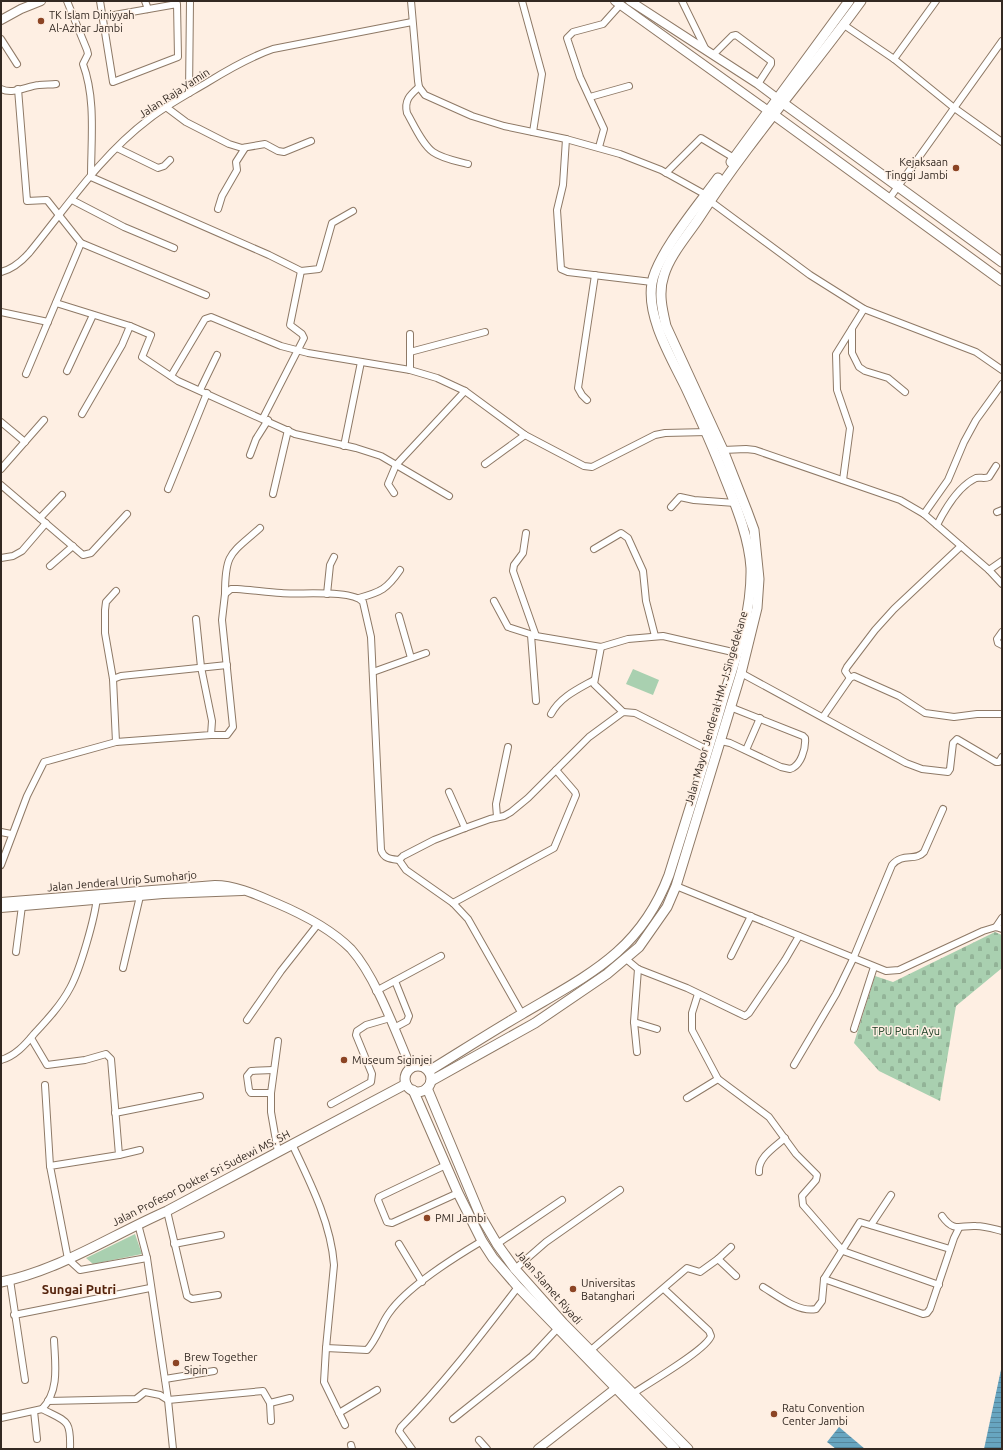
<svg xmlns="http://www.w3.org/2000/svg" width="1003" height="1450" viewBox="0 0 1003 1450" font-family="Ubuntu,sans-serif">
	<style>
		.cemetery { fill: url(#cemetery-stones) }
		.green { fill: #a9d0b0 }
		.water { fill: url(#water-rules) }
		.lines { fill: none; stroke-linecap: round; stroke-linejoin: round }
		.minor-casing { stroke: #8e7966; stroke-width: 8 }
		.tertiary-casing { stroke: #8e7966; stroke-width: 10 }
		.secondary-casing { stroke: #8e7966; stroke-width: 11 }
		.minor { stroke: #fff; stroke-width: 6 }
		.tertiary { stroke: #fff; stroke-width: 8 }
		.secondary { stroke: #fff; stroke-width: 9 }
		.poi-dot { fill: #8c4424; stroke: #feefe3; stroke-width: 1.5 }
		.labels { text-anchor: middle; stroke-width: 3; stroke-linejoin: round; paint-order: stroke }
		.poi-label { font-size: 11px; fill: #332922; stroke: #feefe3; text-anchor: start }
		.street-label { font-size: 11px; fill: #332922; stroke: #feefe3 }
		.park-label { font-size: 11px; fill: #0f3319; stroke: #feefe3 }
		.quarter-label { font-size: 13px; font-weight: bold; fill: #53220b; stroke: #feefe3 }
	</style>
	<defs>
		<pattern id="cemetery-stones" width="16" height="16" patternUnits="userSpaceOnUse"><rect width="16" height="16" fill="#a9d0b0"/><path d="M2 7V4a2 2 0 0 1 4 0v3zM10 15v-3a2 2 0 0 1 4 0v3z" fill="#92b397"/></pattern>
		<pattern id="water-rules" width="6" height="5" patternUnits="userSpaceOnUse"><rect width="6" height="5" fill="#67a5c0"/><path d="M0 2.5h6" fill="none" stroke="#55869c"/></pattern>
	</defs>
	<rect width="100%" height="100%" fill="#feefe3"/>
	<!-- cemetery -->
	<polygon class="cemetery" points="995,932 1002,935 1002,968 956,1006 940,1101 879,1071 854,1043 875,976 893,982"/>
	<!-- green -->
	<g class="green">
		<polygon points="633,669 659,680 653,695 626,684"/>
		<polygon points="135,1234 142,1254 93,1264 86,1258"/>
	</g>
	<!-- water -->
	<g class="water">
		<polygon points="1002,1365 1002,1449 984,1449"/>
		<polygon points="839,1427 865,1449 836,1449 827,1442"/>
	</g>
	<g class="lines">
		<!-- minor casing -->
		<g class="minor-casing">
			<g id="minor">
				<path d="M67,1L87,50L88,54L83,64C96,99 91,140 91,177L269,255L301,271L319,269L332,223L353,211"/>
				<polyline points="100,1 113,82 178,57 177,4 103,17"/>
				<polyline points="145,1 148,9"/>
				<polyline points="411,1 418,81 419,87 425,95 472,116 504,126 566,139 620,154 661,170 706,195"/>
				<polyline points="522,1 542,74 533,132"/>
				<polyline points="682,1 706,50"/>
				<polyline points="844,25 894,59 953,107 1002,142"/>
				<polyline points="1,39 17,64"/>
				<polyline points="713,55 732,36 736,35 771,61 771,64 758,84"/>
				<polyline points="894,59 936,1"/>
				<path d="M419,87C410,95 404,100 407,113C414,125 422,144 433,152C443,159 457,161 468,164"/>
				<path d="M1,89C13,95 27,86 39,85C45,84 51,85 56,84"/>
				<polyline points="18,89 27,201 47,200 81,243 206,295"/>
				<polyline points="189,93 190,1"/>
				<polyline points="590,97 629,86"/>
				<polyline points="166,107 186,122 229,144 242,148 265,144 278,151 284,152 311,141"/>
				<polyline points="566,139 563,185 557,210 561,269 568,272 652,282"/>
				<polyline points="599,147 604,129 580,77 567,38 573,32 603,24 620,5"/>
				<polyline points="117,148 158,168 164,166 170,160"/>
				<polyline points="666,173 701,138 734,158"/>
				<polyline points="889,199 1002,41"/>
				<polyline points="72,200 124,227 174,248"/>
				<polyline points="710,201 810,275 864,309 976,352 1002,370"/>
				<polyline points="218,209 222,196 237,170 236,162 245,148"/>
				<path d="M1,272C13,269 21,262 29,253C66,208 101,155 149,119C167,105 188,94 208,82C229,69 250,57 273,49L412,22"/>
				<polyline points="56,303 130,326 122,345 82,414"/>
				<polyline points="1,312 48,322"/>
				<polyline points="130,326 151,335 142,357 178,381 295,434 356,448 381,456 449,496"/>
				<polyline points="852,329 852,353 859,367 865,371 888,378 905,392"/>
				<polyline points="410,334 410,370"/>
				<polyline points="410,352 485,332"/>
				<polyline points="67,371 93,315"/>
				<polyline points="26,374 81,243"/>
				<polyline points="171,376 205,319 211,317 281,346 308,353 410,370 437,378 465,391 525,435 584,466 592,467 655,435 665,433 707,432"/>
				<polyline points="200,390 217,355"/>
				<polyline points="587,400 582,395 578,388 595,275"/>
				<polyline points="263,418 304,338 302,334 290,325 301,271"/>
				<polyline points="1,422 25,442"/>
				<polyline points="344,446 361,362"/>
				<polyline points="723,450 746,449 755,450 900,500 924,514 989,570 1002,584"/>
				<polyline points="250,455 256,439 268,420"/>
				<polyline points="485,464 525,435"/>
				<polyline points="1,469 44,420"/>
				<polyline points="843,480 850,428 837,390 836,354 864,309"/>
				<polyline points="1,485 83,555 91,553 127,514"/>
				<polyline points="168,489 207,393"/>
				<polyline points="394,493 388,484 396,465 465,391"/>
				<polyline points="273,494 288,430"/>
				<polyline points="671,507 680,497 694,500 735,503"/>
				<polyline points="997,512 1002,510"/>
				<polyline points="924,514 948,480 964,442 976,420 1002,384"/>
				<polyline points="40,518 62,495"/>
				<path d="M937,525C945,509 959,486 976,478C980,477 985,479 989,477L996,466"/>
				<polyline points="526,533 523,553 514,565 513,571 536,636"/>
				<polyline points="594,549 621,533 628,538 643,571 646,601 655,636"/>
				<polyline points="1,558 13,556 22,551 46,523"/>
				<polyline points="50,566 73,546"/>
				<polyline points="989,570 1002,561"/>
				<path d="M225,594C225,552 231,554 260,528"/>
				<polyline points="327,594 330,565 334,557"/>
				<path d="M359,598C381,592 387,589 400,570"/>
				<polyline points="494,601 508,627 536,636 601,647 628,639 663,636 737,653"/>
				<polyline points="399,616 411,658"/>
				<polyline points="1002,632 997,639 998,643 1002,645"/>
				<polyline points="531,635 536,701"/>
				<polyline points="601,647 594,684 623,712"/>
				<polyline points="373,672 426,653"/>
				<polyline points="741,673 906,763 922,769 948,772 950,769 953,743 957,739 996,762 999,762 1002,757"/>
				<polyline points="850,678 845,671 847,667 875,630 894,609 961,546"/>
				<polyline points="113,679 121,676 227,665"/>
				<path d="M551,714C560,697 578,689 594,680"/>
				<polyline points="823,717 850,678 854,676 899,696 925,713 954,717 977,714 1002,714"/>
				<path d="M211,735H227L233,727L222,620L225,594L231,589H237C252,590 266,592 281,593C298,595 352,589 363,602L371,637L381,850C384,859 391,859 399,860L403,856L434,840L465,828L490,819L504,816L511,812L528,798L589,737L623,712L635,713L708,750"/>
				<path d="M721,741L730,743L781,767L790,769C801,766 806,748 805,738L803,736L730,707"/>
				<polyline points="116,742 211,735 212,721 201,667 196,619"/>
				<polyline points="746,750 760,718"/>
				<polyline points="449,792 465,828"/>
				<polyline points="497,817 496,804 508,747"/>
				<polyline points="1,832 11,834"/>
				<polyline points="399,860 406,870 453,903 468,919 522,1014"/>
				<polyline points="1,865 27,796 44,762 116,742 113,679 105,633 105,610 106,602 116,591"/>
				<polyline points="676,886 886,971 899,970 983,931 996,927 1002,929"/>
				<polyline points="453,903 554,848 576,795 575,792 556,770"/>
				<polyline points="996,927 1002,918"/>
				<polyline points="16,952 22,906"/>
				<polyline points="731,956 751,916"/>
				<polyline points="626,959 638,969 687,988 745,1016 749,1013 785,960 799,936"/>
				<polyline points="123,968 141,892"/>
				<polyline points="376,991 441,956"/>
				<polyline points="698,994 692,1013 692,1030 718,1079 769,1117 796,1154 817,1175 816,1180 802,1196 803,1205 843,1251 939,1285"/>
				<polyline points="247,1020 281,971 318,924"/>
				<polyline points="634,1022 657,1029"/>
				<polyline points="394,1028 407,1021 409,1016 395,981"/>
				<polyline points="854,1029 874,967"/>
				<polyline points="31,1038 47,1065 85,1060 106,1054 111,1059 119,1155 50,1166 68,1259 80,1270 147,1258"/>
				<polyline points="637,1052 634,1022 638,969"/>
				<path d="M1,1060C15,1056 25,1045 34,1034C47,1020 61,1005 70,988C80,970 95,918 97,897"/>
				<path d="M794,1065L836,994L853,959L892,865C903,852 915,862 924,852L943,809"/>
				<polyline points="45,1085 50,1166"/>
				<polyline points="271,1093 251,1093 249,1090 247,1076 251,1071 273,1070"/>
				<polyline points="687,1098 718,1079"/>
				<polyline points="331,1104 371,1082 372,1074 356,1035 357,1031 366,1025 390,1018"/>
				<polyline points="115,1113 200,1096"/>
				<path d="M292,1144C310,1182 331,1223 334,1265L326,1348"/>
				<polyline points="278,1152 271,1112 271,1093 278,1041"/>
				<polyline points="119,1155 140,1150"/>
				<polyline points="446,1165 379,1197 378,1200 387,1222 392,1223 458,1193"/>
				<path d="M759,1172C758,1157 775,1147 785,1138"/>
				<polyline points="167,1211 187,1296 192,1299 218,1295"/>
				<path d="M942,1216C954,1233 960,1225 976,1226C985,1226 994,1229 1002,1231"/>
				<polyline points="138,1224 147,1258 168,1400 173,1449"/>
				<polyline points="871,1225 891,1195"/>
				<polyline points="174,1244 221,1235"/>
				<polyline points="399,1244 422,1282"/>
				<polyline points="497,1244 562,1200"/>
				<polyline points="718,1259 736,1276"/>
				<polyline points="515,1269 546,1242 620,1190"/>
				<polyline points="824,1279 923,1314 927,1313 930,1309 954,1238 959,1228"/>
				<polyline points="10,1280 25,1380"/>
				<path d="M763,1287C778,1296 799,1313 816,1309L822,1301L824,1279L860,1222L950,1249"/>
				<polyline points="14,1315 150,1288"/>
				<polyline points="591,1350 687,1268 700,1272 718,1259 731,1247"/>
				<polyline points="165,1379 214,1371"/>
				<path d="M634,1393C650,1382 706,1350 711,1336L709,1331L664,1289"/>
				<polyline points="48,1401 136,1399 145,1392 160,1395 168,1400 263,1391 270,1403 271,1421"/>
				<polyline points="270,1403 290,1398"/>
				<path d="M42,1409C67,1422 71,1419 70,1449"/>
				<polyline points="34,1411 37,1439"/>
				<polyline points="339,1413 377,1390"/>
				<path d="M1,1418L42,1409C60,1391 55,1363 54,1340"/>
				<polyline points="453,1419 532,1356 558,1328"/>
				<path d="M345,1425L324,1382L326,1348L367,1350C377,1339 381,1324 389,1313C407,1287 455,1257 482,1241"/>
				<polyline points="479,1440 487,1449"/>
				<polyline points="351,1445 352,1449"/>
				<path d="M412,1449L399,1431L401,1427C444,1384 481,1335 518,1287"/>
			</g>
		</g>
		<!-- tertiary casing -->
		<g class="tertiary-casing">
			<g id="tertiary">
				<polyline points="615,1 774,115"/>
				<polyline points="630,1 758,84 782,102"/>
				<polyline points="1,20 21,9 41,1"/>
				<path d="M1,902L215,885C236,885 257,895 276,903C302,914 331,929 351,949C376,977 396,1033 411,1068"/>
				<polyline points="1,908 163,894 242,891"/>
				<polyline points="538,1449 616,1388"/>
			</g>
		</g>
		<!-- secondary casing -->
		<g class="secondary-casing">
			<g id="secondary">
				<polyline points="783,103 1002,262"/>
				<polyline points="774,115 1002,281"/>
				<polyline points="731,162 849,1"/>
				<circle cx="418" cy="1079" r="13"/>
				<path d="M429,1071C460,1052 491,1032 522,1014C588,975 640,952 669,875C687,817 706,758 723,699C736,657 752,613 751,568C749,537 736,506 725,478C713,447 700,418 686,388C672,359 646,317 652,283C657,254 700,203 718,178"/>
				<path d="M431,1081L535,1023L607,974L639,947L667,907L676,886L741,673L757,608L759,579L754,530L747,511L723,450L666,326C662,309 658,292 664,275C670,255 687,236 699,218C748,142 808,74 861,1"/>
				<polyline points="427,1088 480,1215 497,1244 515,1269 563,1323 688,1449"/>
				<polyline points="413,1090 458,1193 482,1241 493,1258 518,1287 675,1449"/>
				<path d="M1,1282C60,1270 112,1235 167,1211L406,1084"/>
			</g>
		</g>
		<!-- minor -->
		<use href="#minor" class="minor"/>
		<!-- tertiary -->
		<use href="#tertiary" class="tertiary"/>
		<!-- secondary -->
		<use href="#secondary" class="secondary"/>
	</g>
	<!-- markers -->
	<g class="poi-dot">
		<circle cx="41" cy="21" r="4"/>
		<circle cx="956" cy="168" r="4"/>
		<circle cx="344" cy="1060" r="4"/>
		<circle cx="427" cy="1218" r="4"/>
		<circle cx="573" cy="1289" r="4"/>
		<circle cx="176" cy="1363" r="4"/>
		<circle cx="774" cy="1414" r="4"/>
	</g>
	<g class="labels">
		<!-- poi labels -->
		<g class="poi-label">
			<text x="49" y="19">TK Islam Diniyyah<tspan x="49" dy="13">Al-Azhar Jambi</tspan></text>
			<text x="948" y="166" text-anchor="end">Kejaksaan<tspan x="948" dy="13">Tinggi Jambi</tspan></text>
			<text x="352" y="1064">Museum Siginjei</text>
			<text x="435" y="1222">PMI Jambi</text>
			<text x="581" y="1287">Universitas<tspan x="581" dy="13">Batanghari</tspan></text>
			<text x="184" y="1361">Brew Together<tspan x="184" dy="13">Sipin</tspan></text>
			<text x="782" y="1412">Ratu Convention<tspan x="782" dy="13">Center Jambi</tspan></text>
		</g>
		<!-- street labels -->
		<g class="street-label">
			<text transform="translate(174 93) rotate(-33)" y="4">Jalan Raja Yamin</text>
			<text transform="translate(716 708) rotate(-74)" y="4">Jalan Mayor Jenderal HM. J.Singedekane</text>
			<text transform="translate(122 881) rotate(-5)" y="4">Jalan Jenderal Urip Sumoharjo</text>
			<text transform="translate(201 1178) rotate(-27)" y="4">Jalan Profesor Dokter Sri Sudewi MS. SH</text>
			<text transform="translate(549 1287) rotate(49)" y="4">Jalan Slamet Riyadi</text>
		</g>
		<!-- park labels -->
		<g class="park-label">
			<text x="906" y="1035">TPU Putri Ayu</text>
		</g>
		<!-- quarter labels -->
		<g class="quarter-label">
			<text x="79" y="1294">Sungai Putri</text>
		</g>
	</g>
	<!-- border -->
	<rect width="1003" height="1450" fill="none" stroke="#332922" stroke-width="4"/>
</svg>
